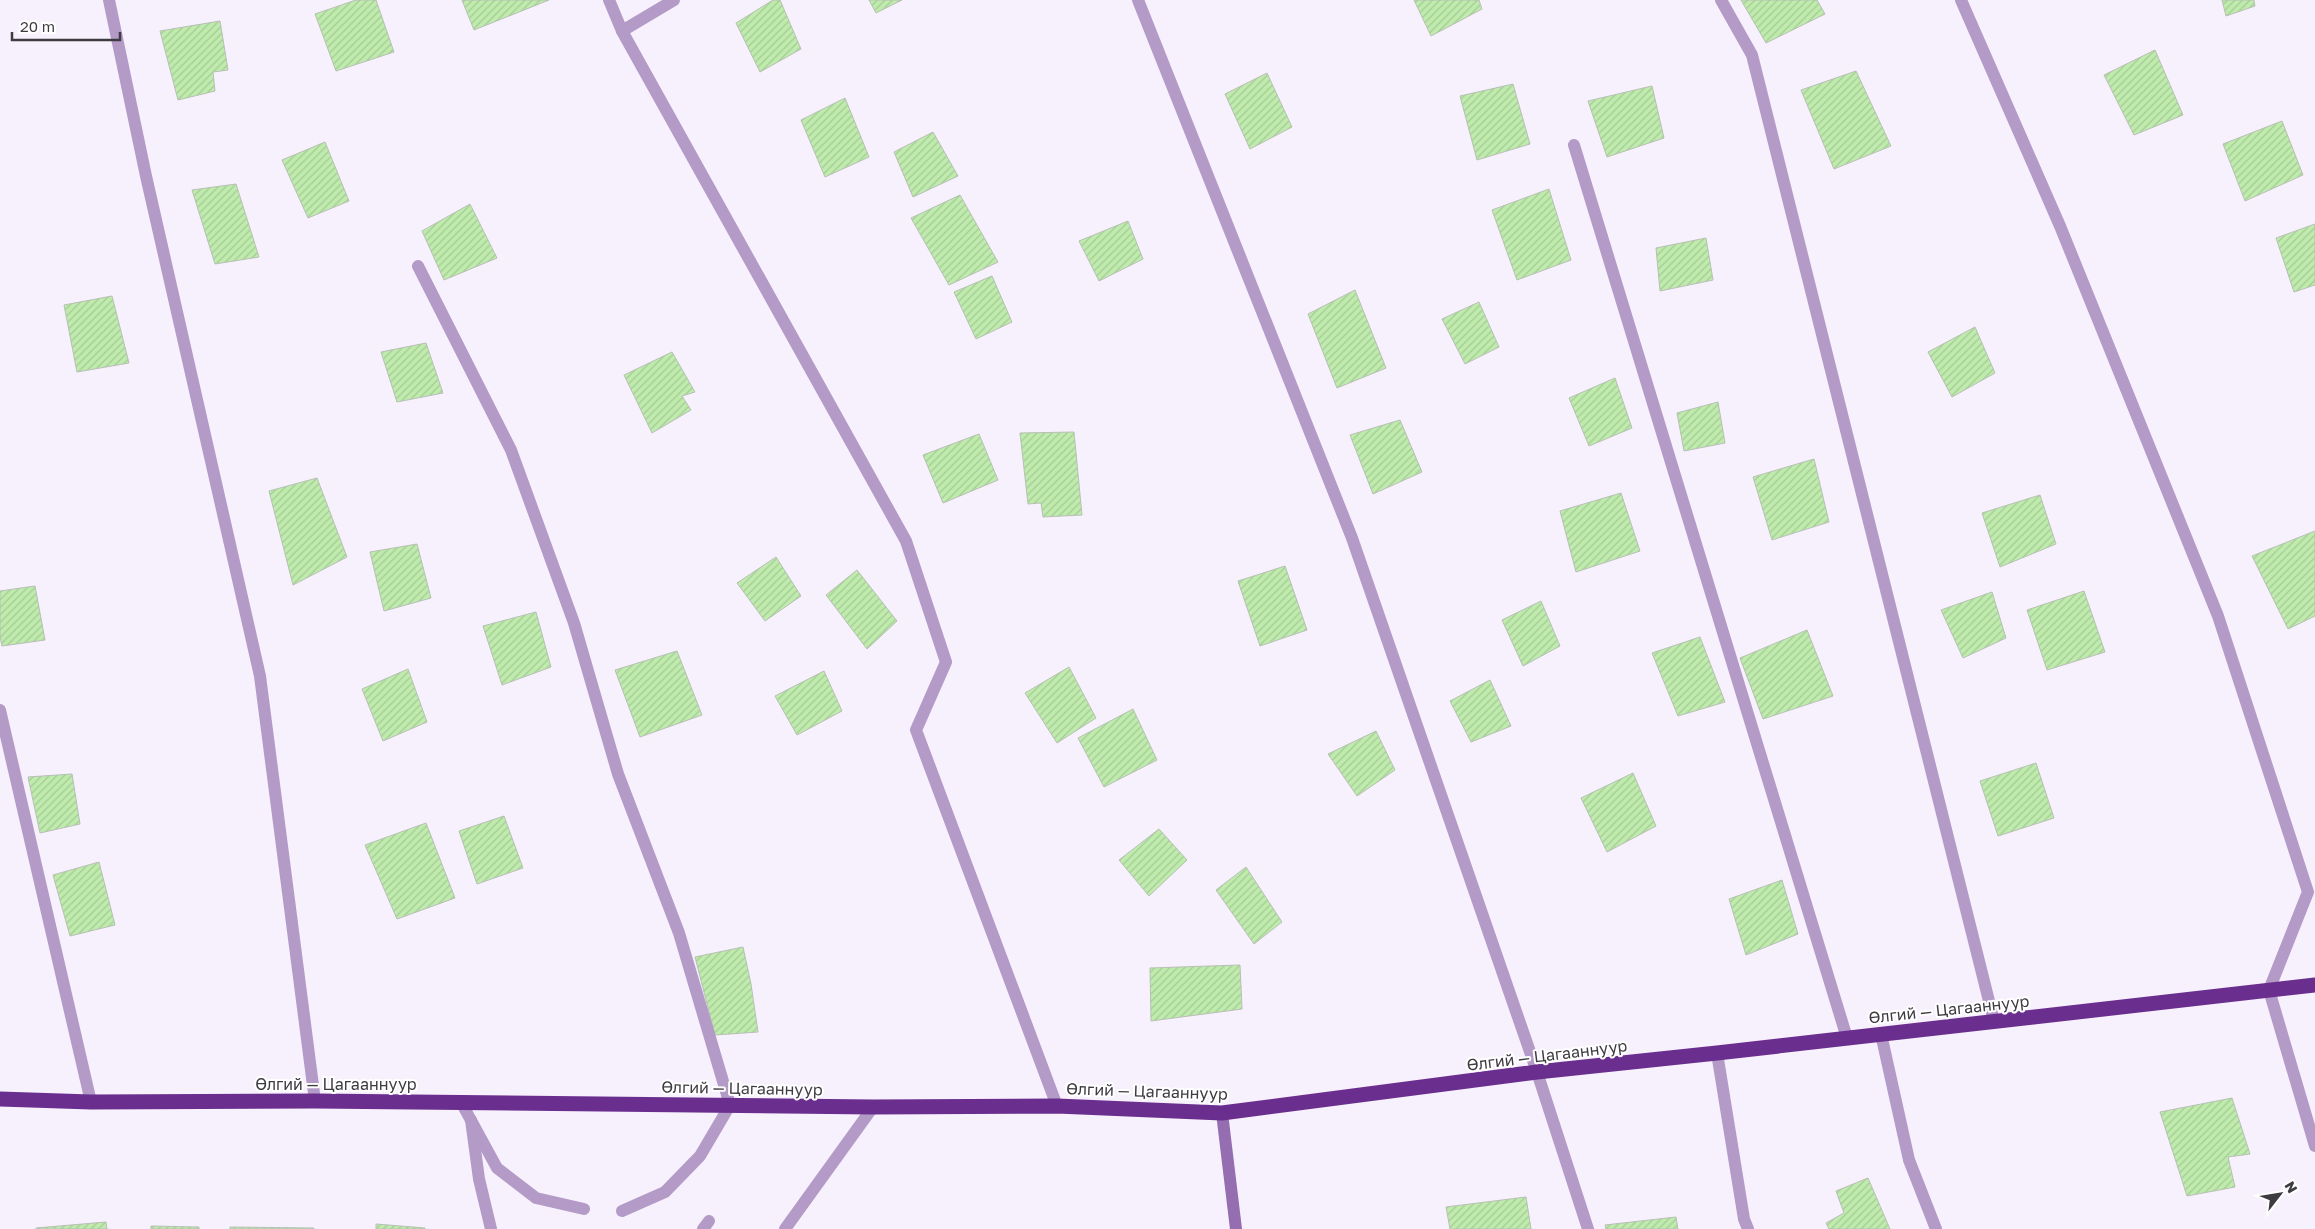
<svg xmlns="http://www.w3.org/2000/svg" width="2315" height="1229" viewBox="0 0 2315 1229" font-family="'Golos Text',sans-serif">
	<style>
		.building { fill: url(#building-hatch); stroke: #b7c0b4 }
		.lines { fill: none; stroke-linecap: round; stroke-linejoin: round }
		.lane { stroke: #b39ac7; stroke-width: 12 }
		.street { stroke: #b39ac7; stroke-width: 12 }
		.secondary { stroke: #946eb0; stroke-width: 12 }
		.highway { stroke: #6a2f8e; stroke-width: 15 }
		.labels { text-anchor: middle; stroke-width: 4; stroke-linejoin: round; paint-order: stroke }
		.street-label { font-size: 16px; fill: #3f3c41; stroke: #fff }
	</style>
	<defs>
		<pattern id="building-hatch" width="6" height="6" patternUnits="userSpaceOnUse" patternTransform="scale(1.25)"><rect width="6" height="6" fill="#bfebad"/><path d="M-1 1l2-2M0 6l6-6M5 7l2-2" fill="none" stroke="#a5ca96"/></pattern>
	</defs>
	<rect width="100%" height="100%" fill="#f7f0fd"/>
	<!-- building -->
	<g class="building">
		<polygon points="356,0 376,0 394,52 336,71 315,14"/>
		<polygon points="462,0 549,0 474,30"/>
		<polygon points="773,0 780,0 801,49 760,72 736,23"/>
		<polygon points="869,0 902,0 876,13"/>
		<polygon points="1414,0 1479,0 1482,9 1431,36"/>
		<polygon points="1741,0 1817,0 1825,14 1766,43"/>
		<polygon points="2222,0 2254,0 2255,6 2226,16"/>
		<polygon points="220,21 228,70 213,72 215,91 178,100 160,31"/>
		<polygon points="2155,50 2183,115 2134,135 2104,75"/>
		<polygon points="1856,71 1891,146 1834,169 1801,90"/>
		<polygon points="1267,73 1292,127 1250,149 1225,94"/>
		<polygon points="1513,84 1530,144 1477,160 1460,96"/>
		<polygon points="1652,86 1664,138 1607,157 1588,101"/>
		<polygon points="845,98 869,157 825,177 801,120"/>
		<polygon points="2282,121 2303,175 2245,201 2223,144"/>
		<polygon points="933,132 958,176 913,197 894,152"/>
		<polygon points="325,142 349,201 308,218 282,160"/>
		<polygon points="236,184 259,257 215,264 192,190"/>
		<polygon points="1549,189 1571,260 1517,280 1492,210"/>
		<polygon points="960,195 998,262 949,285 911,218"/>
		<polygon points="470,204 497,258 444,280 422,231"/>
		<polygon points="1128,221 1143,259 1099,281 1079,241"/>
		<polygon points="2315,224 2315,285 2294,292 2276,238"/>
		<polygon points="1706,238 1713,280 1660,291 1656,248"/>
		<polygon points="992,276 1012,322 976,339 954,292"/>
		<polygon points="1355,290 1386,368 1337,388 1308,314"/>
		<polygon points="112,296 129,363 77,372 64,305"/>
		<polygon points="1479,302 1499,347 1465,364 1442,319"/>
		<polygon points="1975,327 1995,373 1952,397 1928,352"/>
		<polygon points="426,343 443,393 397,402 381,352"/>
		<polygon points="672,352 695,392 682,396 691,410 652,433 624,375"/>
		<polygon points="1615,378 1632,428 1589,446 1569,398"/>
		<polygon points="1718,402 1725,443 1684,451 1677,413"/>
		<polygon points="1400,420 1422,472 1373,494 1350,435"/>
		<polygon points="1074,432 1082,515 1043,517 1041,503 1028,504 1020,433"/>
		<polygon points="979,434 998,480 943,503 923,455"/>
		<polygon points="1814,459 1829,522 1772,540 1753,477"/>
		<polygon points="317,478 347,557 293,585 269,491"/>
		<polygon points="1621,493 1640,551 1576,572 1560,511"/>
		<polygon points="2040,495 2056,544 2000,567 1982,513"/>
		<polygon points="2315,531 2315,616 2288,629 2252,556"/>
		<polygon points="417,544 431,598 384,611 370,552"/>
		<polygon points="776,557 801,596 765,621 737,583"/>
		<polygon points="1285,566 1307,630 1260,646 1238,581"/>
		<polygon points="857,570 897,621 867,649 826,595"/>
		<polygon points="35,586 45,640 2,646 0,637 0,591"/>
		<polygon points="2084,591 2105,652 2047,670 2027,610"/>
		<polygon points="1992,592 2006,638 1963,658 1941,610"/>
		<polygon points="1541,601 1560,646 1523,666 1502,620"/>
		<polygon points="536,612 551,667 502,685 483,626"/>
		<polygon points="1807,630 1833,696 1763,719 1740,658"/>
		<polygon points="1700,637 1725,702 1678,716 1652,653"/>
		<polygon points="677,651 702,715 640,737 615,670"/>
		<polygon points="1069,667 1096,718 1057,743 1025,693"/>
		<polygon points="408,669 427,722 383,741 362,689"/>
		<polygon points="824,671 842,711 797,735 775,696"/>
		<polygon points="1490,680 1511,726 1471,742 1450,701"/>
		<polygon points="1133,709 1157,760 1104,787 1078,738"/>
		<polygon points="1376,731 1395,770 1357,796 1328,754"/>
		<polygon points="2036,763 2054,818 1998,836 1980,781"/>
		<polygon points="1633,773 1656,826 1607,852 1581,798"/>
		<polygon points="72,774 80,824 40,833 28,777"/>
		<polygon points="504,816 523,868 477,884 459,831"/>
		<polygon points="426,823 455,898 397,919 365,845"/>
		<polygon points="1159,829 1187,860 1149,896 1119,860"/>
		<polygon points="99,862 115,925 70,936 53,875"/>
		<polygon points="1246,867 1282,922 1254,944 1216,890"/>
		<polygon points="1782,880 1798,934 1746,955 1729,899"/>
		<polygon points="743,947 751,984 758,1032 715,1035 695,957"/>
		<polygon points="1240,965 1242,1009 1151,1021 1150,968"/>
		<polygon points="2232,1098 2250,1154 2228,1157 2235,1187 2187,1196 2160,1112"/>
		<polygon points="1868,1178 1890,1229 1829,1229 1826,1223 1844,1213 1836,1191"/>
		<polygon points="1526,1197 1531,1229 1450,1229 1446,1207"/>
		<polygon points="1676,1217 1678,1229 1606,1229 1605,1225"/>
		<polygon points="106,1222 107,1229 36,1229 36,1228"/>
		<polygon points="376,1224 425,1228 425,1229 376,1229"/>
		<polygon points="151,1226 199,1227 199,1229 151,1229"/>
		<polygon points="230,1227 314,1228 314,1229 230,1229"/>
	</g>
	<g class="lines">
		<!-- lane -->
		<g class="lane">
			<polyline points="461,1102 497,1168 536,1198 584,1209"/>
			<polyline points="622,1211 665,1192 700,1156 730,1105"/>
		</g>
		<!-- street -->
		<g class="street">
			<polyline points="109,0 146,176 260,676 315,1101"/>
			<polyline points="609,0 622,31 906,541 946,662 916,730 1057,1106"/>
			<polyline points="1138,0 1352,538 1537,1072 1588,1229"/>
			<polyline points="1721,0 1752,55 1994,1021"/>
			<polyline points="1961,0 2060,226 2218,616 2308,892 2269,990 2315,1146"/>
			<polyline points="622,31 674,0"/>
			<polyline points="1574,145 1847,1038"/>
			<polyline points="418,266 511,450 574,623 618,774 679,933 730,1105"/>
			<polyline points="0,710 91,1102"/>
			<polyline points="1881,1034 1909,1160 1936,1229"/>
			<polyline points="1717,1053 1744,1219 1748,1229"/>
			<polyline points="471,1120 479,1179 491,1229"/>
			<polyline points="703,1229 709,1221"/>
			<polyline points="785,1229 873,1107"/>
		</g>
		<!-- secondary -->
		<polyline class="secondary" points="1222,1113 1236,1229"/>
		<!-- highway -->
		<polyline class="highway" points="0,1099 91,1102 315,1101 873,1107 1057,1106 1222,1113 1537,1072 1717,1053 2315,985"/>
	</g>
	<g class="labels">
		<!-- street labels -->
		<g class="street-label">
			<text transform="translate(1949 1009) rotate(-6)" y="6">Өлгий — Цагааннуур</text>
			<text transform="translate(1547 1055) rotate(-7)" y="6">Өлгий — Цагааннуур</text>
			<text x="336" y="1090">Өлгий — Цагааннуур</text>
			<text transform="translate(742 1088) rotate(1)" y="6">Өлгий — Цагааннуур</text>
			<text transform="translate(1147 1091) rotate(2)" y="6">Өлгий — Цагааннуур</text>
		</g>
	</g>
	<!-- north arrow -->
	<g transform="translate(2280 1194) rotate(59)" stroke="#ffffff" stroke-width="4" paint-order="stroke">
	<path d="M0-4L9 19L0 12L-9 19Z" fill="#3f3c41"/>
	<text y="-8" font-size="14" font-weight="bold" text-anchor="middle" fill="#3f3c41">N</text>
	</g>
	<!-- scale -->
	<path d="M12 32v8h108v-8" fill="none" stroke="#3f3c41" stroke-width="2.5"/>
	<text x="20" y="32" font-size="15" fill="#3f3c41" stroke="#ffffff" stroke-width="4" paint-order="stroke">20 m</text>
</svg>
